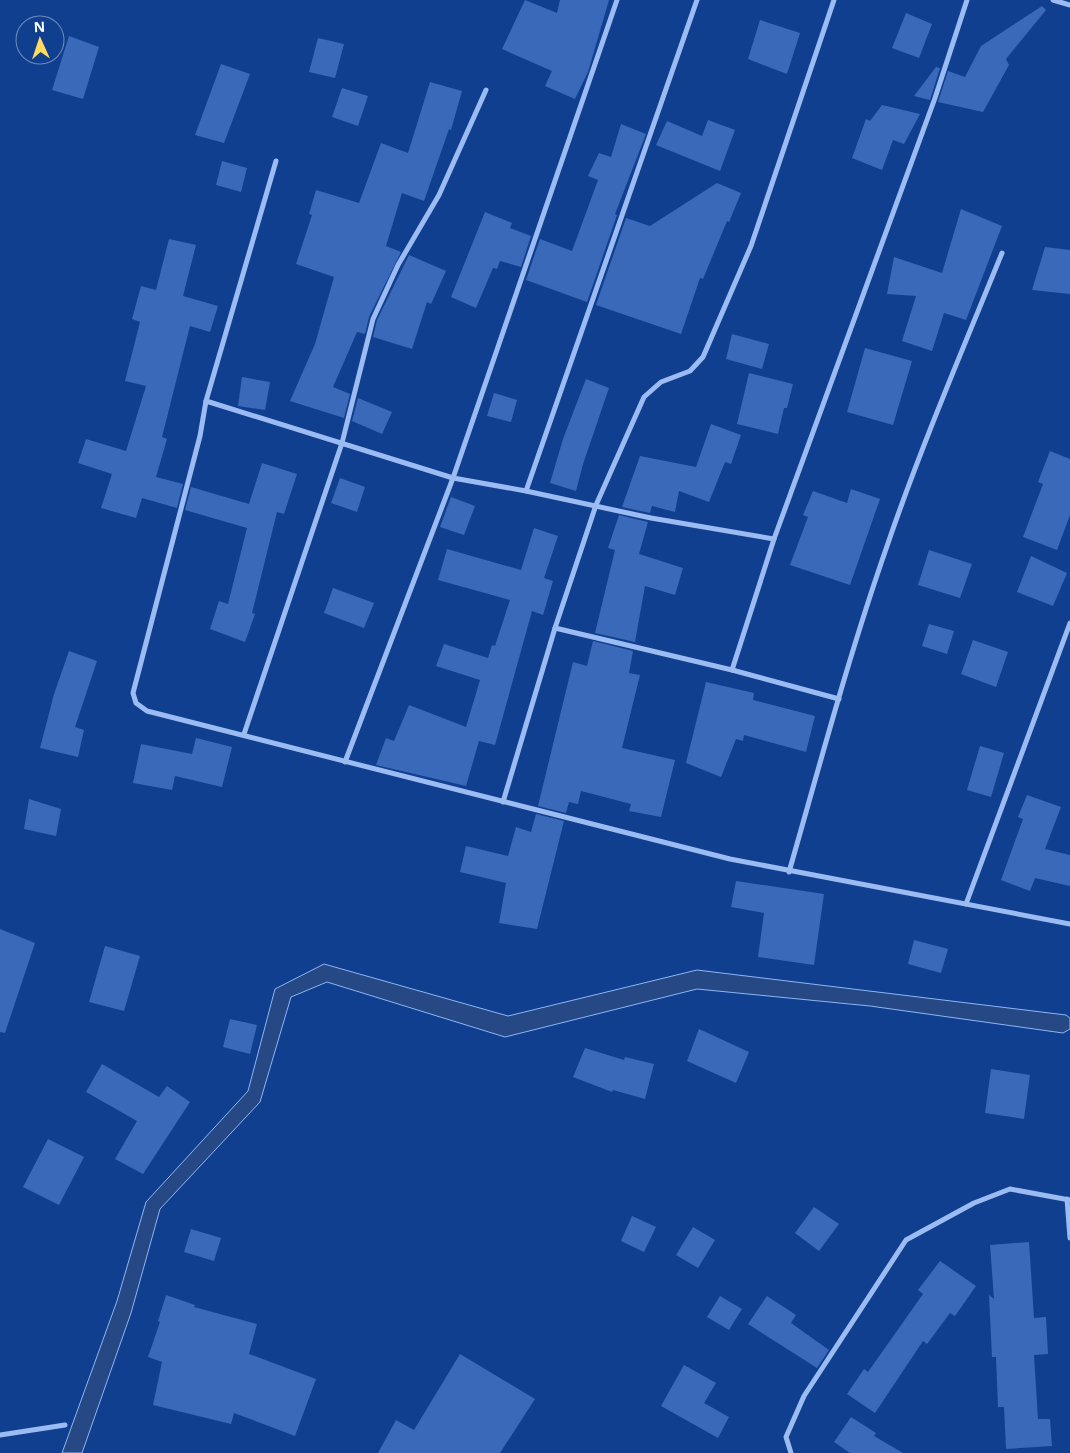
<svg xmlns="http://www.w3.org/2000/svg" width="1070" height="1453" viewBox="0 0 1070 1453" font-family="'Open Sans',sans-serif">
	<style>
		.water { fill: #264985; stroke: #8db6f6 }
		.building { fill: #3a69b9 }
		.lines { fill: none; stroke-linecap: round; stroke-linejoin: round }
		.minor { stroke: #9bbcf2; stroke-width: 5 }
	</style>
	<rect width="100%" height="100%" fill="#113f8f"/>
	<!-- water -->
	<polygon class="water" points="324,964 508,1016 697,970 1066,1015 1070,1018 1070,1029 1063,1033 870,1006 697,989 505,1037 327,982 291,997 260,1102 160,1209 131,1313 82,1453 62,1453 117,1301 146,1202 248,1091 275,989"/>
	<!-- building -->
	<g class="building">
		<polygon points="525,0 557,13 560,0 609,0 588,72 575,99 545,86 552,71 502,49"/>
		<polygon points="1042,6 1046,10 1006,59 1009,65 983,112 938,102 948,71 965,77 981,46"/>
		<polygon points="906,13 932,24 919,58 892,48"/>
		<polygon points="760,20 800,33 787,74 748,59"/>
		<polygon points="69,36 99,47 83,99 52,90"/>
		<polygon points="318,38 344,44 335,78 309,72"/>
		<polygon points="221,64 250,74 224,143 195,135"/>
		<polygon points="936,67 940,68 930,100 914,96"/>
		<polygon points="430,82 462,91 451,130 449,129 424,201 402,193 386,246 401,252 369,317 365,334 357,332 333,387 350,394 344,418 290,401 315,344 334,277 296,264 312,215 309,214 316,190 359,203 381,143 408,153"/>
		<polygon points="342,88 368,96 358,126 332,117"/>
		<polygon points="882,105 920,114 904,144 893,140 882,170 852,158 866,119 870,121"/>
		<polygon points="708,120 735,130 720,171 656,145 667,121 702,136"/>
		<polygon points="621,124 646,134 615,214 617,215 587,302 526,280 540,239 572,251 598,180 588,176 599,153 611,157"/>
		<polygon points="222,161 247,168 241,192 216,185"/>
		<polygon points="717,183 741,193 729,222 727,221 703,279 700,278 681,334 596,305 626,218 650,226"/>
		<polygon points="961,209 1002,226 966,320 944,313 932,351 902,341 916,296 887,294 894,257 942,273"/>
		<polygon points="485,212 512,223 510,228 531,236 521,267 500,261 497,269 493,268 476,308 451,297"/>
		<polygon points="169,239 196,245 183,296 218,306 210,332 190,326 162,437 167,439 156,477 183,484 177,508 142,498 136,518 101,508 112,474 78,463 86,439 126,451 146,386 125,381 140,322 132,319 141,286 156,290"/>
		<polygon points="1045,247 1070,250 1070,294 1032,290"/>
		<polygon points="409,255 446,271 431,304 427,302 412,349 373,337 377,320"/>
		<polygon points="732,334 769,344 762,369 726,359"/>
		<polygon points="865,348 912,361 893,425 847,412"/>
		<polygon points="749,373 793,384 787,408 784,408 778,434 737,424"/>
		<polygon points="242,377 270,382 265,410 238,406"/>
		<polygon points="586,379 609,388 583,464 576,491 550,483 563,439"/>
		<polygon points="494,393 517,400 511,422 487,416"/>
		<polygon points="358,398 392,412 382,434 352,421"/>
		<polygon points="711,424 741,435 731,464 725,462 709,502 679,491 675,512 652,506 650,513 622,507 640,456 696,467"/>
		<polygon points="1050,451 1070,459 1070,515 1057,550 1023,537 1043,484 1038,482"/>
		<polygon points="262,463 297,474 284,514 277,512 252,613 255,614 245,642 210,629 219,601 228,604 247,528 185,510 191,487 249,504"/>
		<polygon points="340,478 365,487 357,512 331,503"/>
		<polygon points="851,489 880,499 850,585 790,565 808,517 803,515 813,491 847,503"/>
		<polygon points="451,497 475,506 464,535 440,527"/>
		<polygon points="619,515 648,522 639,554 683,568 675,595 645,586 635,642 595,633 615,550 608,548"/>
		<polygon points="534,528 558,536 544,578 553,581 543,615 532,611 495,745 479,741 466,786 376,765 386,738 394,741 409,705 466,727 480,680 436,666 444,644 488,658 492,645 495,646 510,600 438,580 447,549 521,570"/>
		<polygon points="929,550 972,564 960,598 918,585"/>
		<polygon points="1031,556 1067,573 1053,606 1017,592"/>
		<polygon points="333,588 374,603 364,628 324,613"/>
		<polygon points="929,624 954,631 947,654 922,646"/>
		<polygon points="973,640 1008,652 996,687 961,674"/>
		<polygon points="593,641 633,651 629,673 640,675 622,748 675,760 661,817 629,811 631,804 581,791 578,804 569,802 566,813 538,806 573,662 587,666"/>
		<polygon points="69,651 97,661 75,727 84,730 78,757 40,748 54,694"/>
		<polygon points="706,682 754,693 753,700 815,716 806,752 744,735 743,741 736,739 721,777 686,763"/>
		<polygon points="196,738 232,747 222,787 175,776 172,790 133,783 141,744 192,754"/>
		<polygon points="980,746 1004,753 991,797 967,790"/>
		<polygon points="1027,795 1061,807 1045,849 1070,855 1070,886 1035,878 1030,891 1001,880 1023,819 1018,817"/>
		<polygon points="29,799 61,809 56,836 24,829"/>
		<polygon points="536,814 564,821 537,929 499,923 506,883 460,872 466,846 508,856 516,827 531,832"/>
		<polygon points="736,881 824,894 814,965 758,957 764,913 731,907"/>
		<polygon points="0,929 35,943 5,1033 0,1032"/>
		<polygon points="914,940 948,949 941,973 908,964"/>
		<polygon points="105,946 140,956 124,1011 89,1002"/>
		<polygon points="230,1019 257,1025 250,1054 223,1047"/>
		<polygon points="699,1029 749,1052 736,1083 687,1061"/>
		<polygon points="585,1048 624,1060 625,1057 654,1064 645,1099 613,1090 612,1092 573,1077"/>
		<polygon points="102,1064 159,1097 167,1086 190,1102 143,1174 115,1159 137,1121 86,1092"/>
		<polygon points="991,1069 1030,1075 1024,1119 985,1113"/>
		<polygon points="48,1139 84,1157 59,1205 23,1187"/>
		<polygon points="814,1207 839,1224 819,1251 795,1233"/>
		<polygon points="632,1216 656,1227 644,1252 621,1241"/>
		<polygon points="693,1227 715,1240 698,1268 676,1255"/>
		<polygon points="191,1229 221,1238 214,1261 184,1252"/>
		<polygon points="1029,1242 1034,1318 1046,1317 1048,1354 1034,1355 1038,1419 1050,1419 1052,1446 1006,1449 1004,1407 998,1407 996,1357 992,1357 989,1295 994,1299 990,1245"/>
		<polygon points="940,1261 976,1286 955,1316 950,1313 927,1344 923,1341 875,1413 847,1394 864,1369 868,1372 923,1294 918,1290"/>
		<polygon points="166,1295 195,1305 194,1307 257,1324 249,1354 316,1379 295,1436 234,1413 231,1424 153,1405 162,1362 148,1357 160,1322 158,1321"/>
		<polygon points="720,1296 742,1309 729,1330 707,1317"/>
		<polygon points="767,1296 796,1315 791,1323 829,1350 817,1368 748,1324"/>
		<polygon points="460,1354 535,1399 500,1453 378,1453 396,1420 414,1430"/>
		<polygon points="684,1365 716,1383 704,1403 729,1417 718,1438 661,1406"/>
		<polygon points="851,1417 876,1433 874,1436 903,1453 850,1453 834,1442"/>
	</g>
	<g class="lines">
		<!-- minor -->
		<g class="minor">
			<polyline points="1053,0 1070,5"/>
			<polyline points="276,161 206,401 200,436 133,693 136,703 147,711 730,859 1070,924"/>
			<polyline points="206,401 453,478 526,491 651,518 774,539"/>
			<polyline points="526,491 697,0"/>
			<polyline points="555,628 732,670 839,699"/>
			<polyline points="732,670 774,539 935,98 967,0"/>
			<polyline points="244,734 342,443 373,319 398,265 439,195 486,90"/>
			<polyline points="345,762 453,478 617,0"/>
			<polyline points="503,802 555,628 596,505 644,397 661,382 690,371 703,357 751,246 834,0"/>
			<path d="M789,872C820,764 849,655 886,549C920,449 962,351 1002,253"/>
			<polyline points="966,904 1070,623"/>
			<polyline points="1067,1199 1070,1238"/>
			<polyline points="0,1435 65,1425"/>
			<polyline points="791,1453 786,1437 804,1396 906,1240 974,1203 1010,1189 1070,1200"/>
		</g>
	</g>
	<!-- north arrow -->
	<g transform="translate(40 40) rotate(357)"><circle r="24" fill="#113f8f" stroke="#708cbc"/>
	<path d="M0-4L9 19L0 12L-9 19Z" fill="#ffdc5d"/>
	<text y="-8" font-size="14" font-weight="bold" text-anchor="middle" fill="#ffffff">N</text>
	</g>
</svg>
